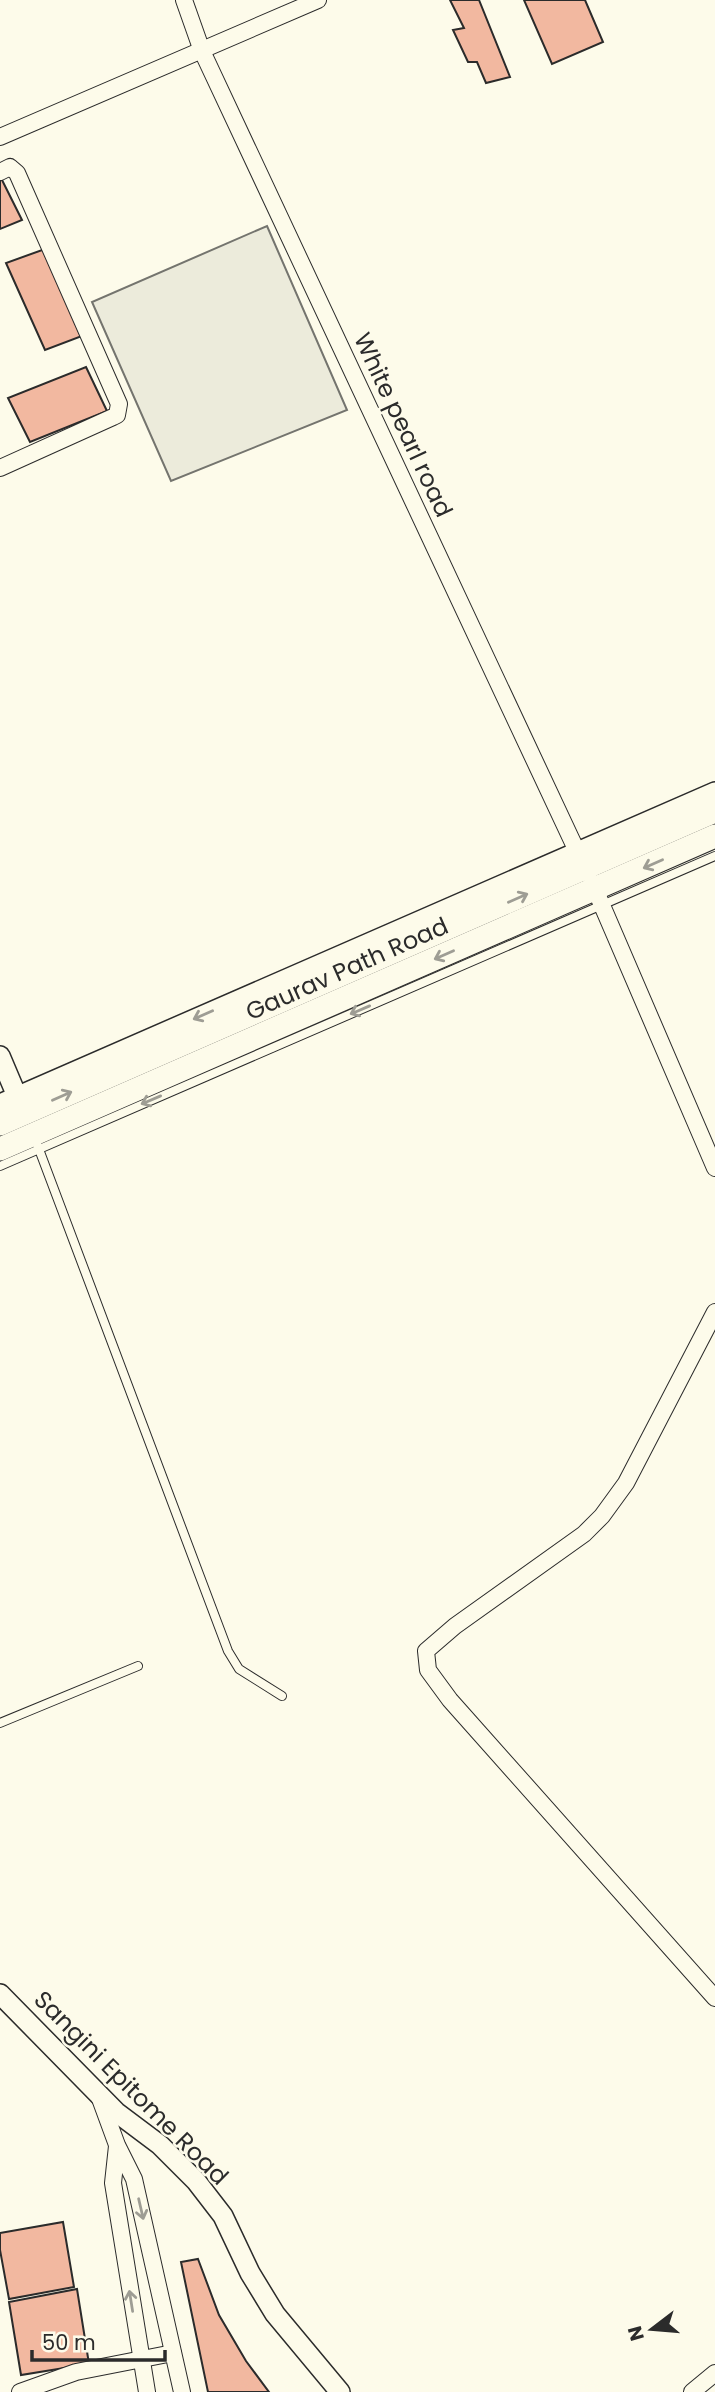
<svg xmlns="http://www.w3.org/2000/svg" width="715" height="2392" viewBox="0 0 715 2392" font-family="Poppins,sans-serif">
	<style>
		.green { fill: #ecebdb; stroke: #74746e; stroke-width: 2 }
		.building { fill: #f2b8a0; stroke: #2b2b2b; stroke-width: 2 }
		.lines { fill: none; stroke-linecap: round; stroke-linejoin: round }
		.service-casing { stroke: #2b2b2b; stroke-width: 10 }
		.minor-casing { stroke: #2b2b2b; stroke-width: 18 }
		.tertiary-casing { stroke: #2b2b2b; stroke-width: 22 }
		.secondary-casing { stroke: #2b2b2b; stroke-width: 25 }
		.service { stroke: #fdfbea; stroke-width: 8 }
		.minor { stroke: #fdfbea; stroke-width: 16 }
		.tertiary { stroke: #fdfbea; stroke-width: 19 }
		.secondary { stroke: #fdfbea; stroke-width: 23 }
		.oneway { stroke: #9e9d94 }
		.labels { text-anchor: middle; stroke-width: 5; stroke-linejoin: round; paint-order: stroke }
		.street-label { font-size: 24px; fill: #2b2b2b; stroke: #fdfbea }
	</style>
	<rect width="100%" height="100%" fill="#fdfbea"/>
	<!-- green -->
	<polygon class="green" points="267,226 347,410 171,481 92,302"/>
	<!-- building -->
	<g class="building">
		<polygon points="450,0 479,0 510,77 486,83 477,62 468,62 453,30 464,28"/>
		<polygon points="524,0 585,0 603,42 552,64"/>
		<polygon points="0,176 22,220 0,229"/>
		<polygon points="45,249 82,336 45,350 6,263"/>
		<polygon points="86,367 107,411 30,442 8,398"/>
		<polygon points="63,2222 74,2287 9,2299 0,2250 0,2233"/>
		<polygon points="198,2259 219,2315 246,2361 269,2392 208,2392 181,2262"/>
		<polygon points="77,2289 89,2364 21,2375 9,2302"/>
	</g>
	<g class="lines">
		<!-- service casing -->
		<g class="service-casing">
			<g id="service">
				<polyline points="37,1144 228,1651 239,1669 282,1696"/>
				<polyline points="0,1166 715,856"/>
				<polyline points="0,1723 138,1666"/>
			</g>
		</g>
		<!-- minor casing -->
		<g class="minor-casing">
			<g id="minor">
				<polyline points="184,0 202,51 582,862"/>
				<polyline points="0,137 318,0"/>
				<polyline points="0,172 10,167 17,173 119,404 117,415 113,417 0,468"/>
				<polyline points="592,882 715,1168"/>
				<polyline points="715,1312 626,1483 602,1516 584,1534 455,1626 426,1651 428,1670 450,1700 715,1998"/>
				<polyline points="99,2096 117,2145 134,2179 182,2392"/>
				<polyline points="117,2146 113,2183 147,2392"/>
				<polyline points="20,2392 76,2372 173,2353"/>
				<polyline points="692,2392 715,2373"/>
			</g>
		</g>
		<!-- tertiary casing -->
		<g class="tertiary-casing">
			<g id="tertiary">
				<polyline points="0,1056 22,1108"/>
				<polyline points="0,1104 715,792"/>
				<polyline points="0,1994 116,2112 160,2145 196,2181 223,2216 250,2273 275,2314 340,2392"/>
			</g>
		</g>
		<!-- secondary casing -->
		<g class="secondary-casing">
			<g id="secondary">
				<polyline points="0,1124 715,811"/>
				<polyline points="0,1149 715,836"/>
			</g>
		</g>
		<!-- service -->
		<use href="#service" class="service"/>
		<!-- minor -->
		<use href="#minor" class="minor"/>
		<!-- tertiary -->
		<use href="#tertiary" class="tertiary"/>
		<!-- secondary -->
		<use href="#secondary" class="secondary"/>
	</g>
	<!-- one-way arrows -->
	<defs><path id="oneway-shaft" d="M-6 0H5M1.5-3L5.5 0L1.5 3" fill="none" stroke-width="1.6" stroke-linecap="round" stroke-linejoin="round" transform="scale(1.75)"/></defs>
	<g class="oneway">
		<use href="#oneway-shaft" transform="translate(653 864) rotate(156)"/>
		<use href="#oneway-shaft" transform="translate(518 898) rotate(-24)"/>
		<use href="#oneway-shaft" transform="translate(444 955) rotate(156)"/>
		<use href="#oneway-shaft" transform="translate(360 1010) rotate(157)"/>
		<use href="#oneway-shaft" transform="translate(203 1015) rotate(156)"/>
		<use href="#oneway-shaft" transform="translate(62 1096) rotate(-24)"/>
		<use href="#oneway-shaft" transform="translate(151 1100) rotate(157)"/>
		<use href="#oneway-shaft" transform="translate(141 2209) rotate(77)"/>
		<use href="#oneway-shaft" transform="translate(131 2301) rotate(-99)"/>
	</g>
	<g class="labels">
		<!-- street labels -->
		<g class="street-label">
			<text transform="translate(403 425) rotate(65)" y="8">White pearl road</text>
			<text transform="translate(347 969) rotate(-24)" y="8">Gaurav Path Road</text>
			<text transform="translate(131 2088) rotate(45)" y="8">Sangini Epitome Road</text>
		</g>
	</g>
	<!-- north arrow -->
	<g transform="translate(652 2329) rotate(254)" stroke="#fdfbea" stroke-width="5" paint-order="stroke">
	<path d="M0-5L12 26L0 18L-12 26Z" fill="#2b2b2b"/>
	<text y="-10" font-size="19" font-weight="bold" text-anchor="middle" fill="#2b2b2b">N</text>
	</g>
	<!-- scale -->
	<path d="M32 2350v10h133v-10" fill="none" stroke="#2b2b2b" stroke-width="3.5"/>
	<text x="42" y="2350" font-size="21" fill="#2b2b2b" stroke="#fdfbea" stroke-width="5" paint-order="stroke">50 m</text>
</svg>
